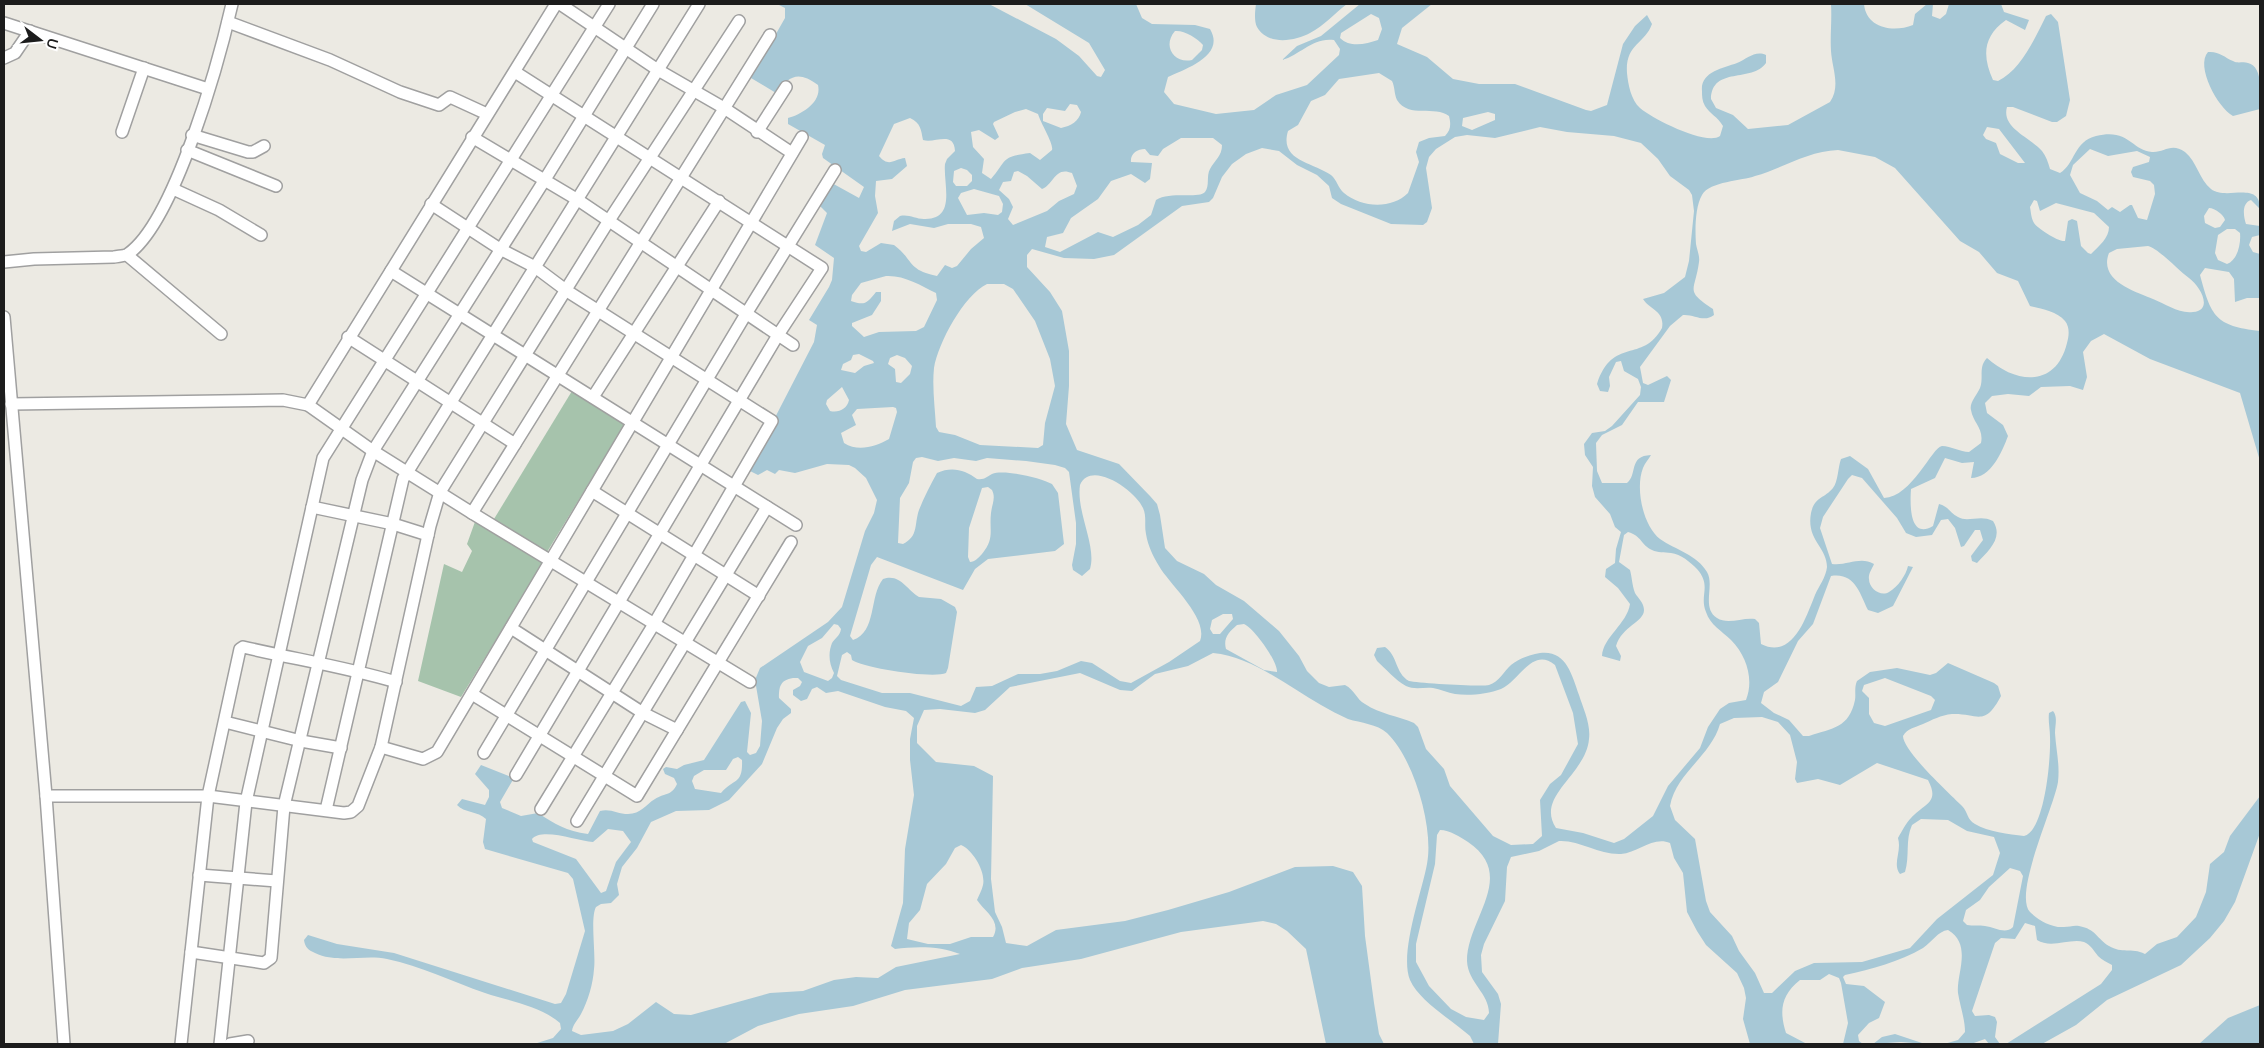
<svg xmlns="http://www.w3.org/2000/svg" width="2264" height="1048" viewBox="0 0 2264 1048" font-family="Mulish,sans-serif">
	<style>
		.cemetery { fill: #a6c3ac }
		.water { fill: #a7c8d6; fill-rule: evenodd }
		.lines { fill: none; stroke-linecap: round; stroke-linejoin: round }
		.minor-casing { stroke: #a0a0a0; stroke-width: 14 }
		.minor { stroke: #fff; stroke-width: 11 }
	</style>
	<rect width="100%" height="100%" fill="#eceae3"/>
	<!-- cemetery -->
	<g class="cemetery">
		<polygon points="572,391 625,424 547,552 494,519"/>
		<polygon points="476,519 543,563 461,697 418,681 444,564 462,572 472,551 467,544"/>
	</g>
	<!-- water -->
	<g class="water">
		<path d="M777,4H989L1056,39L1079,56L1097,76L1101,77L1105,70L1089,43L1025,4H1136L1142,18L1152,24L1195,25L1210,29C1226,56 1185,69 1168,77L1164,92L1174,104L1216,114L1254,110L1276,95L1307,85L1339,55L1340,49L1334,40C1313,37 1300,55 1282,60L1297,46L1321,36L1360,4H1432L1402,28L1397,44L1427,57L1453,79L1479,84H1515L1586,110L1591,111L1607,105L1623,44L1635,26L1647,15L1652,24C1645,44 1625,44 1627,73C1628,84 1631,100 1640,108C1653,119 1706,146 1720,136L1723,126C1718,117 1710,114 1705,106C1702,101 1702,96 1702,91C1700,72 1723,68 1737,63C1747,59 1755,50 1766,55V63C1752,83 1712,66 1711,99L1716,108L1733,115L1748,129L1788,125L1830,102C1841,86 1832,68 1831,51C1830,36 1832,20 1831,4H1864C1866,28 1893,33 1913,25L1915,14L1927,4H1933L1932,16L1940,19L1946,14L1949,4H2001L2004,12L2029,20L2025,30L2006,20C1983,36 1982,56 1993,80L1998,81C2021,70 2035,38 2046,16L2051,14L2058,22L2070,100L2066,116L2057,122H2052L2013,107H2007C2001,128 2030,137 2042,151C2046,156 2048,162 2050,169L2060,173C2075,164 2074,141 2096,136C2129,128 2131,150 2152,152C2164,153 2171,142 2185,152C2197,162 2199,179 2211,189C2226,201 2260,180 2260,209L2251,200C2242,203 2243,215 2246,224L2260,226V235L2252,237L2249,245L2253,252L2260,254V298H2247L2235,302L2234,279L2229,272L2205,268L2200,275C2211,316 2215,326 2260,331V461L2240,393L2150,359L2104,334L2091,341L2083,352L2087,377L2083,390L2070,386L2041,387L2029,396L2008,394L1992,396L1985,403L1987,413L2003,425L2008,436C2002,452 1991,478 1971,478L1974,462L1962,463L1945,458L1935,478L1911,489C1910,504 1909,540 1933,526L1939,504C1948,506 1950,513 1958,517C1968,523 1980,514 1993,521C2004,538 1988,551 1977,563L1972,561L1971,556L1983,540L1980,530H1975L1964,546L1961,547L1955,528L1948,519L1941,520L1932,535L1916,537L1906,533L1897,518L1862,478L1852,475L1848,479L1823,517L1820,528L1832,564C1847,566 1860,556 1874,564C1872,569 1868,574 1869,579C1869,589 1881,597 1889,592C1898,587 1906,575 1908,566L1913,567L1893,606L1878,613L1868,610C1860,594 1855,572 1831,576L1813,624L1798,641L1778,682L1764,692L1761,703L1774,713L1789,720L1803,736H1809C1833,728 1849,728 1855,700C1856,694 1854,688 1857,681L1870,672L1897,668L1930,675L1936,673L1948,663L1994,683L1998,686L2001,696C1984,728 1978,713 1952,714C1941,715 1932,720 1923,724C1914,728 1908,728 1903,736C1903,751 1949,793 1962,806C1968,812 1967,820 1975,824C1988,832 2009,834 2024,836C2045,831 2051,757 2050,737C2050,729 2048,721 2049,713L2053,711C2058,717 2055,725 2055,733C2056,750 2060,764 2058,782C2054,807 2013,894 2030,912C2038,920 2052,928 2064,927C2069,927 2074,925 2079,926C2096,929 2097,939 2109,946C2122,954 2131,947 2145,954L2157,944L2177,937L2196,917L2206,892L2210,864L2224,852L2230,836L2260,796V833L2235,902L2224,921L2210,938L2181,965L2107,1000L2076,1025L2042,1044H1989L1985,1039L1971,1044H1944L1958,1040L1965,1032C1965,1019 1960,1006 1958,993C1956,974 1973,945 1948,930C1938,931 1932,942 1923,948C1899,962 1872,969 1845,975L1843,977L1846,984L1864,986L1885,1002L1879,1018L1869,1023L1858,1035L1859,1041L1863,1044H1843L1848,1023L1841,983L1839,978L1829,974L1820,980H1800C1781,995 1779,1011 1786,1033L1807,1044H1750L1743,1019L1746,998L1744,988L1737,973L1706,945L1697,931L1687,912L1683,873L1674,858L1670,843C1653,836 1638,853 1621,854C1599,855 1580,840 1559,841L1539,851L1511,857L1507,867L1505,901L1484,944L1481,955L1482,972L1498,994L1501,1004L1498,1044H1474L1470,1036C1453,1021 1419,1001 1410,980C1399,953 1422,892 1427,864C1434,828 1414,759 1387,733C1377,724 1361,723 1348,719C1339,715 1330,710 1321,705C1287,686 1253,657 1213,653L1188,666L1155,674L1132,691L1120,690L1080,673L1010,687L985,710L975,713L940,709L924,710L917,726V743L936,762L974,766L993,776L991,879L995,912L1002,927L1006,943L1027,946L1056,930L1125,921L1168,910L1229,892L1295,867L1333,866L1353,872L1362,886L1365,936L1374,1003L1379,1034L1384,1044H1326L1306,949L1287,931L1276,924L1263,921L1181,932L1081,959L1022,968L992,979L905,990L853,1006L799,1014L758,1026L724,1044H534L553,1038L561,1029L560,1023C540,1006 509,1001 485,993C453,982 421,966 387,959C364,954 338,964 315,953C308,950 305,947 304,940L308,935L337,944L394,953L555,1004L561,1003L566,994L585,931L573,879L568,873L485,849L483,842L486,819C478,811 464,813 457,805L462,799L485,805L489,797V790L475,774L481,765L514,778L500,802L502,808L521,816L538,813C555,824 566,831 588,834L600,811C610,808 618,814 628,814C641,814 645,805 655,799C664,793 672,796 677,784L674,778L665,774L663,769L666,767L677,769L684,765L704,760L741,702L745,701L751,713L747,752L750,755L756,753L760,746L762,721L755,680L760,668L828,622L842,607L865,531L874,513L877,500L866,478L855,468L849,465L827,464L795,473L779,470L775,474L767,470L758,475L748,470L814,342L817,325L809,320L829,287L832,280L834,258L815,245L827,213L818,204L830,182L859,198L864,187L823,158L822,154L825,145L788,124V118C802,114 822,102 818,85C798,70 789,76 776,93L751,78L785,18V8ZM1371,14L1379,18L1382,29L1378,40C1366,44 1350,48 1340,38L1341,33ZM1175,31C1184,30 1197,38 1203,45L1202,50L1192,60C1174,64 1162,46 1175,31ZM1379,73L1392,81C1395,87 1394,94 1397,100C1409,119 1435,105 1449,116C1451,124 1451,130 1445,136L1429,138L1419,142L1416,152L1419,162L1408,193C1392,209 1362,208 1344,193C1338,188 1337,180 1331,175C1313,162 1279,161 1288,131L1298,125L1311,101L1325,95L1339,79ZM1070,104L1077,105L1081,112C1079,121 1071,126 1061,128L1043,121V114L1047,108L1065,111ZM1026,109L1038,114C1041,124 1054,144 1052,150L1040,160L1030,153C1000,157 1008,159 991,179L982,173L984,159L973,147L971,132L979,130L995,140L999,137L993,124L994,122L1015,112ZM1488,112L1495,114V120L1472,130L1462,126L1463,118ZM910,118C921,123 921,130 923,140C934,144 954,130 955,151L947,159L945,164C943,184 957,220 924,219C915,219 909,214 900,216L894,221L892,231L910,224L934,228L948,224H971L981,227L984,238L971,249L957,266L952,268L945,265L937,276C907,270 914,260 894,245L881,243L866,252L861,251L859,246L878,213L875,196L876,181L892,179L907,166L905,158C894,159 889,168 879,156L894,124ZM1540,127L1567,132L1614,136L1641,143L1658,159L1670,176L1689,190L1692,195L1694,211L1689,261L1685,277L1664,293L1643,299C1650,310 1665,311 1662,328C1642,364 1613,336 1597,384L1600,391L1608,392L1610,386L1609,377L1616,362L1621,361L1624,371L1638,379L1641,387L1640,395L1612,426L1605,431L1592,433L1584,444L1585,455L1593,467L1592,486L1595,497L1610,514L1615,527L1621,532L1616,549L1615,563L1606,569L1605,577L1618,588L1630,604C1627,624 1603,637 1602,656L1620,661L1621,656L1616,646C1622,626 1644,622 1644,610C1644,603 1638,598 1635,593C1632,585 1632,577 1630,570L1619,562L1624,535L1628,532C1642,536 1641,545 1652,550C1658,553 1664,552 1671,553C1681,554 1690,562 1697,569C1712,586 1699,595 1706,612C1710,625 1722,631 1731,640C1747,656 1754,680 1746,700L1729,703L1720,709L1708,727L1700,748L1668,786L1653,816L1624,839L1614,843L1583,833L1556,828C1535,796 1586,775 1589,739C1591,724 1583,708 1579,695C1571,672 1565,647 1535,654C1527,656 1518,659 1511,665C1504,671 1499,682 1489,685C1481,687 1418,683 1409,681C1395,673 1398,656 1385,647L1377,648L1374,655L1377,661C1386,669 1395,680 1406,686C1414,690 1424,687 1433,688C1440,689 1448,693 1455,694C1469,696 1488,694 1501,689C1519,682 1532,646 1555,665L1573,713L1578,744L1561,775L1550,784L1540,800L1542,836L1533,844L1511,845L1493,836L1450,786L1444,769L1426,749L1418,727L1414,723C1398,716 1380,714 1365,704C1356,699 1355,690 1345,685L1329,687L1319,683L1307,671L1299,656L1279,631L1244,601L1216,585L1204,574L1177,561L1165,548L1160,515L1157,504L1150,496L1119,464L1077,450L1066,424L1069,386V351L1062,311L1050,292L1027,267V255L1032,249L1064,258L1094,259L1114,255L1182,206L1209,202L1213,198L1222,177L1232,164L1246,154L1262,148L1279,151L1297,165L1317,175L1329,186L1332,198L1341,204L1391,224L1423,225L1427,222L1432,208L1426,168L1429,157L1436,149L1455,137L1467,135L1495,138ZM1987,127L1999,129L2025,163H2018L2000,154L1996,143L1986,139L1983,135ZM1181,138H1213L1222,145C1222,156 1215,160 1210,169C1206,176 1210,186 1205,192C1199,199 1170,191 1156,200L1151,215L1138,225L1113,237L1098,232L1060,252L1045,247L1047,237L1063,233L1071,218L1098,199L1111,181L1131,174L1145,183L1150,179L1152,163L1131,162C1130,154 1137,149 1145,149L1150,155L1158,156L1163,149ZM2090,149L2108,156L2137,151L2150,157L2149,162L2133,167L2131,172L2133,177L2150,181L2154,185L2155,194L2147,220L2138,218L2132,205H2130L2120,212L2112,207L2108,210L2097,201L2080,193L2070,175L2073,165ZM1838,150L1875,157L1895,168L1960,241L1979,252L1997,273L2018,281L2030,306C2041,309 2057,311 2065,321C2070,327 2069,336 2067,343C2056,388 2016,384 1987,358C1978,367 1984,378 1980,388C1977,395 1969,403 1971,410C1973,423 1984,428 1981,443L1969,452C1960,452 1951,446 1942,446C1932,447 1912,497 1884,498L1868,469L1850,456L1841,459C1838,467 1838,482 1833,488C1824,499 1815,496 1811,513C1806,540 1827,547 1827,567C1826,577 1819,586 1815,595C1806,617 1793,660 1761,644L1759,623L1755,619C1743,617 1728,625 1717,618C1701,608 1715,585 1707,572C1697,555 1676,550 1660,539C1643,526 1635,488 1643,468C1645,463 1648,460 1651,455C1628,456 1638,474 1627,483H1602L1597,471L1596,443L1602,435L1622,425L1638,402H1664L1671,380L1667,376L1648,385L1643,383L1640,367L1670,326L1683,315C1694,314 1704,323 1714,315L1713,309C1684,290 1695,292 1699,262C1700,256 1697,250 1696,244C1695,230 1695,207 1702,195C1710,181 1742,181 1755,176C1783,168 1808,151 1838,150ZM961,168L967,170L972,175V181L967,186H956L953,182L954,171ZM1018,171L1027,176L1042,189C1054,184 1055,166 1072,173L1077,186L1074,194L1059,201L1047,211L1013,225L1008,219L1013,207L1009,199L999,190L1003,182L1011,181L1014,172ZM974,189L999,196L1003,204L1002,212L998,215L984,213L967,215L958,198L961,193ZM2034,200L2037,201L2040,211L2056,203L2094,213L2109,227C2109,238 2099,246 2091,254L2088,253L2081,246L2077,221L2072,219L2068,221L2065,241C2058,242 2037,228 2034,223C2031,218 2031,212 2030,207ZM2209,208C2215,208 2224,215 2225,220L2220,227L2215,228L2205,223L2204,216ZM2227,229H2235L2240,233C2241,243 2238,260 2227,264L2218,260L2215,253L2218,235ZM2148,246C2158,248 2178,270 2189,278C2200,286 2214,310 2193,312C2179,314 2166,304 2153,299C2136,292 2098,281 2109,253L2117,249ZM886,276C904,275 920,285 936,293L937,300L924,327L916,331L879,332L864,337L852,326V323L872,315L881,301V292H876C867,303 865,306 851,301L852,295L861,283ZM987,284H1004L1013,289L1035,321L1050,359L1055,386L1045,423L1043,445L1038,448L980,445L955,435L939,432L936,427C935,408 932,387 934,368C938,343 964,295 987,284ZM859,354L873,361L874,363L864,366L855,373L841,370L843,364L851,360L853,355ZM897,355L905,358L912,366L910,374L901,383L896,382L895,369L888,364L890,358ZM842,387L849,400C847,409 839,413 830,411L826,404L827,400ZM893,407L896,408L897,412L889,439C875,447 858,452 844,443L841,433L856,425L852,415L857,409ZM922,457L938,461L954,458L976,461L987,458L1026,461L1055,465L1065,468L1069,472L1076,523V544L1072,565L1073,570L1082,576L1090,569C1097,546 1076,512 1080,485C1091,459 1136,491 1143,508C1147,517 1144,525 1146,534C1148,546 1153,556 1159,566C1169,584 1209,618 1200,641L1169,662L1131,683L1120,681L1092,663L1081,661L1057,671L1040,674H1018L992,686L976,687L970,701L961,706L910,693H882L841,680L837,676L842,655L847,652L851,655L852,660C864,668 933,679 946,673L948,668L957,612L955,607L941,599L919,597C907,590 900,573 883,579C869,596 877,632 853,640L850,636L871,565L877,557L963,590L975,569L988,559L1055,551L1064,544L1058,493L1052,484C1041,478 1004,469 992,474C986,477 985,480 977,479C965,470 952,466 937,473C931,484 924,497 919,510C914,524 919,536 903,544L898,543L900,498L909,483L913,462L916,458ZM988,487L992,490C996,498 992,504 991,513C989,531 995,538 982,554C978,558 975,562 970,562L968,557L969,528L982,488ZM1223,614H1232L1233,619L1220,634H1213L1210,629L1212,620ZM834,624L838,625L841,629C840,636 835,638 832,643C828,653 829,664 834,673L832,678L828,681L804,672L800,662L808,646L822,638ZM1244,624C1254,628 1278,662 1277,672L1264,670L1226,649C1223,638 1229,632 1237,625ZM793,678H798L802,682L800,686L793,690V695L801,701L807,699L812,689L817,687L826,693L838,691L885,707L906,711L914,718L910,739V760L914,795L905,849L903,903L891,946L895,949C916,946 941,946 960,954L896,967L878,978L856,977L834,980L803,991L770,993L691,1015L674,1014L656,1002L628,1024L613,1031L581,1035L572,1031C573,1024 578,1020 581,1014C588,1001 593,984 594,969C596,954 590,918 596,907L601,904L611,903L619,895L617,884L622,867L637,848L651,822L676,811L709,810L729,800L762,764L777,728L783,719L791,713V709L779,698C779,687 780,680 793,678ZM1885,678L1931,696L1935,700L1931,710L1885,726L1874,723L1869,714V698L1862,691L1864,685ZM1762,717L1778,722L1790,735L1797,762L1795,779L1797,783L1818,779L1840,785L1877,763L1928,780C1940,803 1925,803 1911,818C1906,823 1902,831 1898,838C1902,852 1892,864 1900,874L1905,872C1910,856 1905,840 1912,825L1921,819L1948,820L1967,831L1994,837L2000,853L1993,875L1937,919L1910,948L1862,962L1814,963L1795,971L1772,993H1764L1755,973L1739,951L1732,936L1710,912L1706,901L1695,839L1675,820L1670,806C1676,773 1711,756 1720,724L1734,718ZM738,757L742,760C743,785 734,778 721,793L695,789L692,781L694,776L704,770H726L733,759ZM608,829L623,831L631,842L616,862L606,891L601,893L576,859L533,842L532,839C542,827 578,841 593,842ZM1440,830C1450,830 1460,837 1468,842C1518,876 1467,918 1467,961C1468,983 1489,993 1489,1013L1484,1020L1466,1017L1451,1009L1429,986L1416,962V944L1435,864L1437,835ZM961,845C973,850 986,872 983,885C982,890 979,895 977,900C985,912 1002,921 993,937H971L950,944H928L907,939L909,923L920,910L927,884L946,864L955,848ZM2010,868L2020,871L2023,876L2013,927C2005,935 1995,927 1985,926C1979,925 1973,926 1967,925L1963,921L1966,910L1980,900L1989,887ZM2025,923L2035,926L2037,940C2051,949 2070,938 2084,942C2091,945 2094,951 2098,956C2102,960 2107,962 2112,965V970L2101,984L2006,1044H2000L1995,1037L1997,1022L1995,1017L1989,1015L1975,1016L1972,1011L1995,943L2001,938L2015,939Z"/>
		<path d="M1256,4H1347C1335,13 1324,26 1310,33C1295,41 1268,46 1257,27C1254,21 1255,11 1256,4Z"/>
		<path d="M2208,52C2219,51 2224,57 2233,61C2238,64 2243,61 2248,63C2264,67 2260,96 2260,109L2233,116C2218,108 2195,66 2208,52Z"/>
		<polygon points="2260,1005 2260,1044 2199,1044 2228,1018"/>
		<polygon points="1895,1034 1925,1044 1901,1042 1873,1044 1882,1037"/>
	</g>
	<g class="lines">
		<!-- minor casing -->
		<g class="minor-casing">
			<g id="minor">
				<polyline points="560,4 658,70 724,108 792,153"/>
				<polyline points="228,22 330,60 400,92 439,105 450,97 487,114"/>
				<polyline points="4,23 208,89"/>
				<polyline points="4,58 15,53 30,31"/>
				<polyline points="515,72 822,268 778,335 516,775"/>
				<polyline points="122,132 144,68"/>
				<polyline points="757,132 786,87"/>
				<polyline points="192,135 248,152 253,152 264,146"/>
				<polyline points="472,137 578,200 793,345"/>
				<polyline points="187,150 276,186"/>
				<polyline points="173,189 219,210 261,235"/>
				<polyline points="431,204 500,249 535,267 567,291 772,421 654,624 541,809"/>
				<polyline points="127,255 221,334"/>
				<path d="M4,262L34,259L114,257C119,256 125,256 128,254C175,221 219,61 232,4"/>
				<polyline points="391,271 796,525"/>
				<polyline points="4,317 46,796 64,1044"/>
				<polyline points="348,337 515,444"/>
				<polyline points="593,397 719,201"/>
				<polyline points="11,404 283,400 308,405 373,451 472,513 750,682"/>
				<polyline points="308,405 556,4"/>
				<polyline points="592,491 759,596"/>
				<polyline points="312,507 393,524 428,535"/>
				<polyline points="472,513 770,35"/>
				<polyline points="511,628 643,713 677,730"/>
				<polyline points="472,694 637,796 791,542"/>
				<polyline points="225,722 301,741 341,748"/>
				<polyline points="381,747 430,526 440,492 608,222 739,21"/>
				<polyline points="484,753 746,314 835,170"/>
				<polyline points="46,796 208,796 344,813 351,812 358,806 381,747 423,759 437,752 802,137"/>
				<polyline points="326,810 403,479 699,4"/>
				<polyline points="577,821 767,507"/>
				<polyline points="199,875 277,881"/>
				<polyline points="191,952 264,963 271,958 284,806 362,480 373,451 544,181 653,4"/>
				<path d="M181,1044L208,796L240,649L243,647C294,659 346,667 396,682"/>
				<polyline points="220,1044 246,802 323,458 609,4"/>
				<polyline points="230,1044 248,1041"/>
			</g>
		</g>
		<!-- minor -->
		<use href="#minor" class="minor"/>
	</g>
	<!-- border -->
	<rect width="2264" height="1048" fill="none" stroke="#1c1c1c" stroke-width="10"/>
	<!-- north arrow -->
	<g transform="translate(40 40) rotate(106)" stroke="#ffffff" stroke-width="4" paint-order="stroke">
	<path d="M0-4L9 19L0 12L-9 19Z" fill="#1c1c1c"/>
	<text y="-8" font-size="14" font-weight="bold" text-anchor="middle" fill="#1c1c1c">U</text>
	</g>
</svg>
